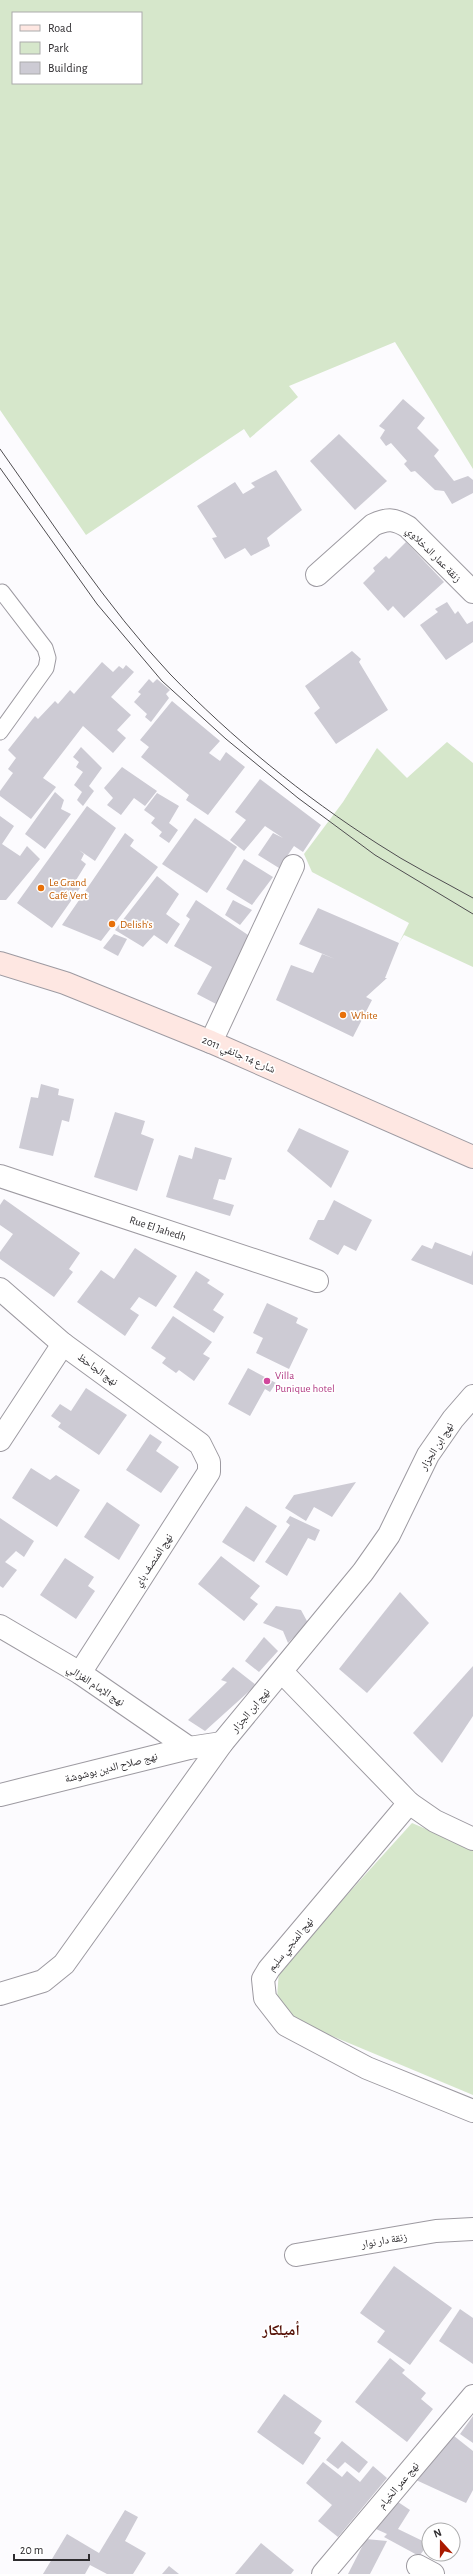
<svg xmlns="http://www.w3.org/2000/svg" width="473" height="2574" viewBox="0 0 473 2574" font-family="'Alegreya Sans','Noto Naskh Arabic',sans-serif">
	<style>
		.green { fill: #d6e7cb; fill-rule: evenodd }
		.building { fill: #cdcbd4 }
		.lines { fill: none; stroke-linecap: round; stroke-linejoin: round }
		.service-casing { stroke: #9d9aa1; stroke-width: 17 }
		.pedestrian-casing { stroke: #9d9aa1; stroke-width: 24 }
		.minor-casing { stroke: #9d9aa1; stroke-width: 24 }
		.secondary-casing { stroke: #9d9aa1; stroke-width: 24 }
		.service { stroke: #fff; stroke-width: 15 }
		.pedestrian { stroke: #fff; stroke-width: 22 }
		.minor { stroke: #fff; stroke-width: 22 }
		.secondary { stroke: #fee7e2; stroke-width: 22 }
		.tram { stroke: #4f4d50; stroke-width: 1 }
		.food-dot { fill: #e8710a; stroke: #fff; stroke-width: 1.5 }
		.hotel-dot { fill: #d1479c; stroke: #fff; stroke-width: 1.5 }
		.labels { text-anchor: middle; stroke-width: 3.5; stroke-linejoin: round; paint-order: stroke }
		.street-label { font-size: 11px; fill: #2e2c2f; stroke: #fff }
		.food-label { font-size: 11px; fill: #c56008; stroke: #fff; text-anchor: start }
		.hotel-label { font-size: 11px; fill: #b23c85; stroke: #fff; text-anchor: start }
		.district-label { font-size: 15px; font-weight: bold; fill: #561308; stroke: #fff }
	</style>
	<rect width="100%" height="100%" fill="#fcfbfe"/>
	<!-- green -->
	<g class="green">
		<path d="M0,0H473V469L395,342L289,386L298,397L250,438L244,429L86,535L0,410ZM13,13H141V83H13Z"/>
		<polygon points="447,742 473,763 473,967 404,935 399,943 409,923 312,872 304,854 343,802 377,748 407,778"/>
		<polygon points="412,1823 473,1849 473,2095 289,2018 277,1998 279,1970"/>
	</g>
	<!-- building -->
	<g class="building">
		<polygon points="403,399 425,418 417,428 439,450 434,456 454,481 468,476 473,480 473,493 452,504 444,491 435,490 415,471 411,472 404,464 407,461 391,443 386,446 380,438 385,430 379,426"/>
		<polygon points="339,434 387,481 355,510 310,461"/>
		<polygon points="276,470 302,510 267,538 270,546 251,556 245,548 225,559 212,538 217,537 197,506 235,482 243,494 255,487 251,483"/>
		<polygon points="406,542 444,582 404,618 393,606 388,611 363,583 375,571 373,568 386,556 389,559"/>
		<polygon points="447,602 455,614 458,611 467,624 473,621 473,642 446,660 420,625 438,612 435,609"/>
		<polygon points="352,651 361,659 359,662 388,710 336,744 314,713 320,708 305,686"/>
		<polygon points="102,662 113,672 119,666 123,669 126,665 134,672 111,697 131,715 117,730 126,738 113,753 83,726 43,778 56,787 31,819 0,796 0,791 13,773 8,769 16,758 8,750 35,716 38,719 55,701 58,704 70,690 74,694"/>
		<polygon points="149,679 153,683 157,679 170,690 166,694 169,698 151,722 145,717 147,714 134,702 141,694 138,692"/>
		<polygon points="172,701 220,741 209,753 220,761 226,752 245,767 208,815 186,800 189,795 141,757 149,747 140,740"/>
		<polygon points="81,747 102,768 89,786 94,791 83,806 77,800 82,792 74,785 83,772 76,767 79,762 73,757"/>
		<polygon points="122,767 157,791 145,806 134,798 121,815 107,805 113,798 104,788"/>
		<polygon points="260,779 321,825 303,852 294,846 279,868 258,855 273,833 283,838 265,826 244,851 230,840 246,820 235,812"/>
		<polygon points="55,792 64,800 61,809 71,814 45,849 25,834"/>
		<polygon points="157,793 179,806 169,823 178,830 169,843 159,836 162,832 151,823 155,818 144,810"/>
		<polygon points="87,806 116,828 95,861 79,850 84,854 81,860 86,864 73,885 80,888 52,928 17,903"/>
		<polygon points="0,816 14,826 2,844 20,856 27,846 40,859 6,900 0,900"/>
		<polygon points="195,818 237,847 207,893 162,864"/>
		<polygon points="125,833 134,840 130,846 158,867 101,941 62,925"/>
		<polygon points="244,859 273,877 252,905 226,889"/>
		<polygon points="157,876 179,894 166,914 180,924 167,944 154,935 143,947 115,930"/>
		<polygon points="196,900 251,937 218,1005 197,994 212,967 174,946 190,919 186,916"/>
		<polygon points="233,900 252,910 240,925 225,915"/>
		<polygon points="318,908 399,943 385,978 387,978 366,997 372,1000 353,1037 276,1000 291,965 313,973 322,954 335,959 299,944"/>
		<polygon points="114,934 127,939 118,956 103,948"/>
		<polygon points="41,1084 59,1089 58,1095 74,1099 69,1122 62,1120 53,1156 19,1148 31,1097 38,1098"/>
		<polygon points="115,1112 145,1121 141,1134 154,1139 137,1191 94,1177"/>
		<polygon points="299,1128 349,1151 331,1188 287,1151"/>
		<polygon points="195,1147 232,1158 225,1180 219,1179 213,1199 234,1205 230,1216 166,1197 179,1155 192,1159"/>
		<polygon points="4,1199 80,1253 69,1269 73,1272 54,1297 0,1259 0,1252 13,1234 0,1225 0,1205"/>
		<polygon points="334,1200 372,1220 356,1251 344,1245 338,1255 309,1239 318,1220 324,1220"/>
		<polygon points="435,1242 471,1256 473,1250 473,1285 411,1260 422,1245 432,1249"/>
		<polygon points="135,1248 177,1276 156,1307 139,1297 130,1309 139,1315 125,1336 77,1302 101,1270 114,1279"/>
		<polygon points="196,1271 210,1280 207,1283 224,1294 213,1310 224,1317 214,1333 173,1307"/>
		<polygon points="267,1303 298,1318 296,1323 308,1329 289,1369 256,1353 263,1338 253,1333"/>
		<polygon points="173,1316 212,1342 203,1354 210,1358 194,1381 179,1370 176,1373 162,1363 166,1358 151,1348"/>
		<polygon points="248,1368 276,1383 270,1392 265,1389 250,1416 228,1404"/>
		<polygon points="86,1388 127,1415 99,1455 58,1427 61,1423 51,1416 60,1404 71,1411"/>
		<polygon points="150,1434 162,1442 156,1451 179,1467 161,1493 126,1470"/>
		<polygon points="31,1468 50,1480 56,1475 80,1490 57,1527 12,1498"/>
		<polygon points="356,1482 332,1517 314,1507 306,1521 285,1508 294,1495"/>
		<polygon points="107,1502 140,1525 119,1560 84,1537"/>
		<polygon points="246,1506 277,1526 254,1562 222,1542"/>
		<polygon points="290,1516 320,1530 315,1541 308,1538 287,1576 265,1562 290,1525 286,1522"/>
		<polygon points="0,1518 34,1541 24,1557 16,1551 5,1562 17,1570 3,1588 0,1586"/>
		<polygon points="221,1556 260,1586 250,1598 258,1604 244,1621 198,1584"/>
		<polygon points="65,1558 94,1577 88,1586 95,1591 76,1619 40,1595"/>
		<polygon points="400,1592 429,1623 367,1693 339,1669"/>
		<polygon points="276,1606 301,1610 308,1623 288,1643 283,1631 263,1623"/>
		<polygon points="264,1637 278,1651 259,1672 245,1661"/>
		<polygon points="473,1666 473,1716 442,1763 413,1733"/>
		<polygon points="233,1667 256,1685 205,1731 188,1720 227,1682 221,1680"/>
		<polygon points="394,2266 452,2308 410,2365 377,2342 385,2331 360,2313"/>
		<polygon points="460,2309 473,2318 473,2364 439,2341"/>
		<polygon points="390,2358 405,2370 402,2373 426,2393 421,2399 433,2409 407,2442 355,2402"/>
		<polygon points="284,2394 322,2421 314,2433 321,2438 303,2465 257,2432"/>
		<polygon points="473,2416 473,2443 460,2434"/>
		<polygon points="454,2436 473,2451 473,2490 466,2503 416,2480"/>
		<polygon points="342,2441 368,2462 359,2473 345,2462 338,2469 326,2460"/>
		<polygon points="323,2462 342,2477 347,2471 360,2482 373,2466 387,2478 338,2537 318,2521 332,2505 306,2483"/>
		<polygon points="398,2502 410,2510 398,2529 429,2544 419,2556 384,2537 387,2534 376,2529"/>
		<polygon points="125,2510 138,2517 125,2541 146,2553 133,2574 107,2574 90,2565 85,2574 43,2574 67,2534 99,2553"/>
		<polygon points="366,2539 387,2541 370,2574 348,2574"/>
		<polygon points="261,2543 294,2570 291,2574 235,2574"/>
		<polygon points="169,2566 179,2574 162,2574"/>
	</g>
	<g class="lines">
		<!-- service casing -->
		<g class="service-casing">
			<polyline id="service" points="0,732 46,668 48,658 45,648 2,592"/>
		</g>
		<!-- pedestrian casing -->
		<g class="pedestrian-casing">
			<polyline id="pedestrian" points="418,2566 433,2574"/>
		</g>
		<!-- minor casing -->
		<g class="minor-casing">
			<g id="minor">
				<path d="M317,575L373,525C388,518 395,519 408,527L473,592"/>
				<polyline points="211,1042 293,866"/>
				<polyline points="0,1176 317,1281"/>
				<polyline points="0,1289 63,1344 200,1444 209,1462 209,1472 80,1673"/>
				<polyline points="0,1440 63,1344"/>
				<polyline points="0,1626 80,1673 189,1748"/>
				<polyline points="282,1672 409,1803 435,1821 473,1839"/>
				<polyline points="0,1795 189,1748 222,1743"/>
				<polyline points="409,1803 269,1969 263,1979 265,1998 286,2025 367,2068 473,2111"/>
				<polyline points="0,1994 43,1981 64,1964 222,1743 363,1572 389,1535 428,1455 453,1419 473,1396"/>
				<polyline points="296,2255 436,2231 473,2229"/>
				<polyline points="323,2574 473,2396"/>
			</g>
		</g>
		<!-- secondary casing -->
		<g class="secondary-casing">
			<polyline id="secondary" points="0,963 65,983 211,1042 473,1157"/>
		</g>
		<!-- service -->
		<use href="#service" class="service"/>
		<!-- pedestrian -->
		<use href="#pedestrian" class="pedestrian"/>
		<!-- minor -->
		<use href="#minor" class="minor"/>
		<!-- secondary -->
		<use href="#secondary" class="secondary"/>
		<!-- tram -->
		<g class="tram">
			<path d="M0,449C54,525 106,606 170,674C232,738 303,796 378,844C408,864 441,880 473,898"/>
			<polyline points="0,468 97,604 162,681 226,739 298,798 375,855 473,914"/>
		</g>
	</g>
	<!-- markers -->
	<g class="food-dot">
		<circle cx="41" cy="888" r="4"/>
		<circle cx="112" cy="924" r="4"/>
		<circle cx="343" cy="1015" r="4"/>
	</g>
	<circle class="hotel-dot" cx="267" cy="1381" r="4"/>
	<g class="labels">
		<!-- street labels -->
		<g class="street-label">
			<text transform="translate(434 554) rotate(45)" y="4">زنقة عمار الدخلاوي</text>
			<text transform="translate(239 1054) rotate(23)" y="4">شارع 14 جانفي 2011</text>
			<text transform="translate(158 1228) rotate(18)" y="4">Rue El Jahedh</text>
			<text transform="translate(98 1369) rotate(36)" y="4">نهج الجاحظ</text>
			<text transform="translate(436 1446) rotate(-58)" y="4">نهج ابن الجزار</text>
			<text transform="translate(153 1560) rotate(-57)" y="4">نهج المنصف باي</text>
			<text transform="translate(96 1685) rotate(33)" y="4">نهج الإمام الغزالي</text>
			<text transform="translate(250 1710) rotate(-50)" y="4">نهج ابن الجزار</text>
			<text transform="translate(111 1767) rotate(-14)" y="4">نهج صلاح الدين بوشوشة</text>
			<text transform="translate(290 1944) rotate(-51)" y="4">نهج المنجي سليم</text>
			<text transform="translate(384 2240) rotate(-10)" y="4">زنقة دار نوار</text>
			<text transform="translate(398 2485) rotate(-50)" y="4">نهج عمر الخيام</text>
		</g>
		<!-- food labels -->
		<g class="food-label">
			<text x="49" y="886">Le Grand<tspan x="49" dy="13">Café Vert</tspan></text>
			<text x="120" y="928">Delish’s</text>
			<text x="351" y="1019">White</text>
		</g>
		<!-- hotel labels -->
		<g class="hotel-label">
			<text x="275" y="1379">Villa<tspan x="275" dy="13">Punique hotel</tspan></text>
		</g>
		<!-- district labels -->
		<g class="district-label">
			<text x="281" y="2335">أميلكار</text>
		</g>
	</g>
	<!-- legend -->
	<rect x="12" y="12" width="130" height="72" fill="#ffffff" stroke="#ababac"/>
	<rect x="20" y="25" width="20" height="6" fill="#fee7e2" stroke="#ababac"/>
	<text x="48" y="32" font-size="12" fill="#2e2c2f">Road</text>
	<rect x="20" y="42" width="20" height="12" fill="#d6e7cb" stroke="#ababac"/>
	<text x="48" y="52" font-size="12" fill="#2e2c2f">Park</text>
	<rect x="20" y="62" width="20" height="12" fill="#cdcbd4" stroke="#ababac"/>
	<text x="48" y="72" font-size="12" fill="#2e2c2f">Building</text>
	<!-- north arrow -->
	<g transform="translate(441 2542) rotate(339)"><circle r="19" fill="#ffffff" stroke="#ababac"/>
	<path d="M0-3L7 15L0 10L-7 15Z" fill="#aa1a00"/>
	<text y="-6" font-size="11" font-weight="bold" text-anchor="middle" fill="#2e2c2f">N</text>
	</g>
	<!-- scale -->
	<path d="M14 2554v6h75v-6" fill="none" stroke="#2e2c2f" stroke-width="2"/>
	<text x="20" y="2554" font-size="12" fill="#2e2c2f" stroke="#ffffff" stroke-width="3" paint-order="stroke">20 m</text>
</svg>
